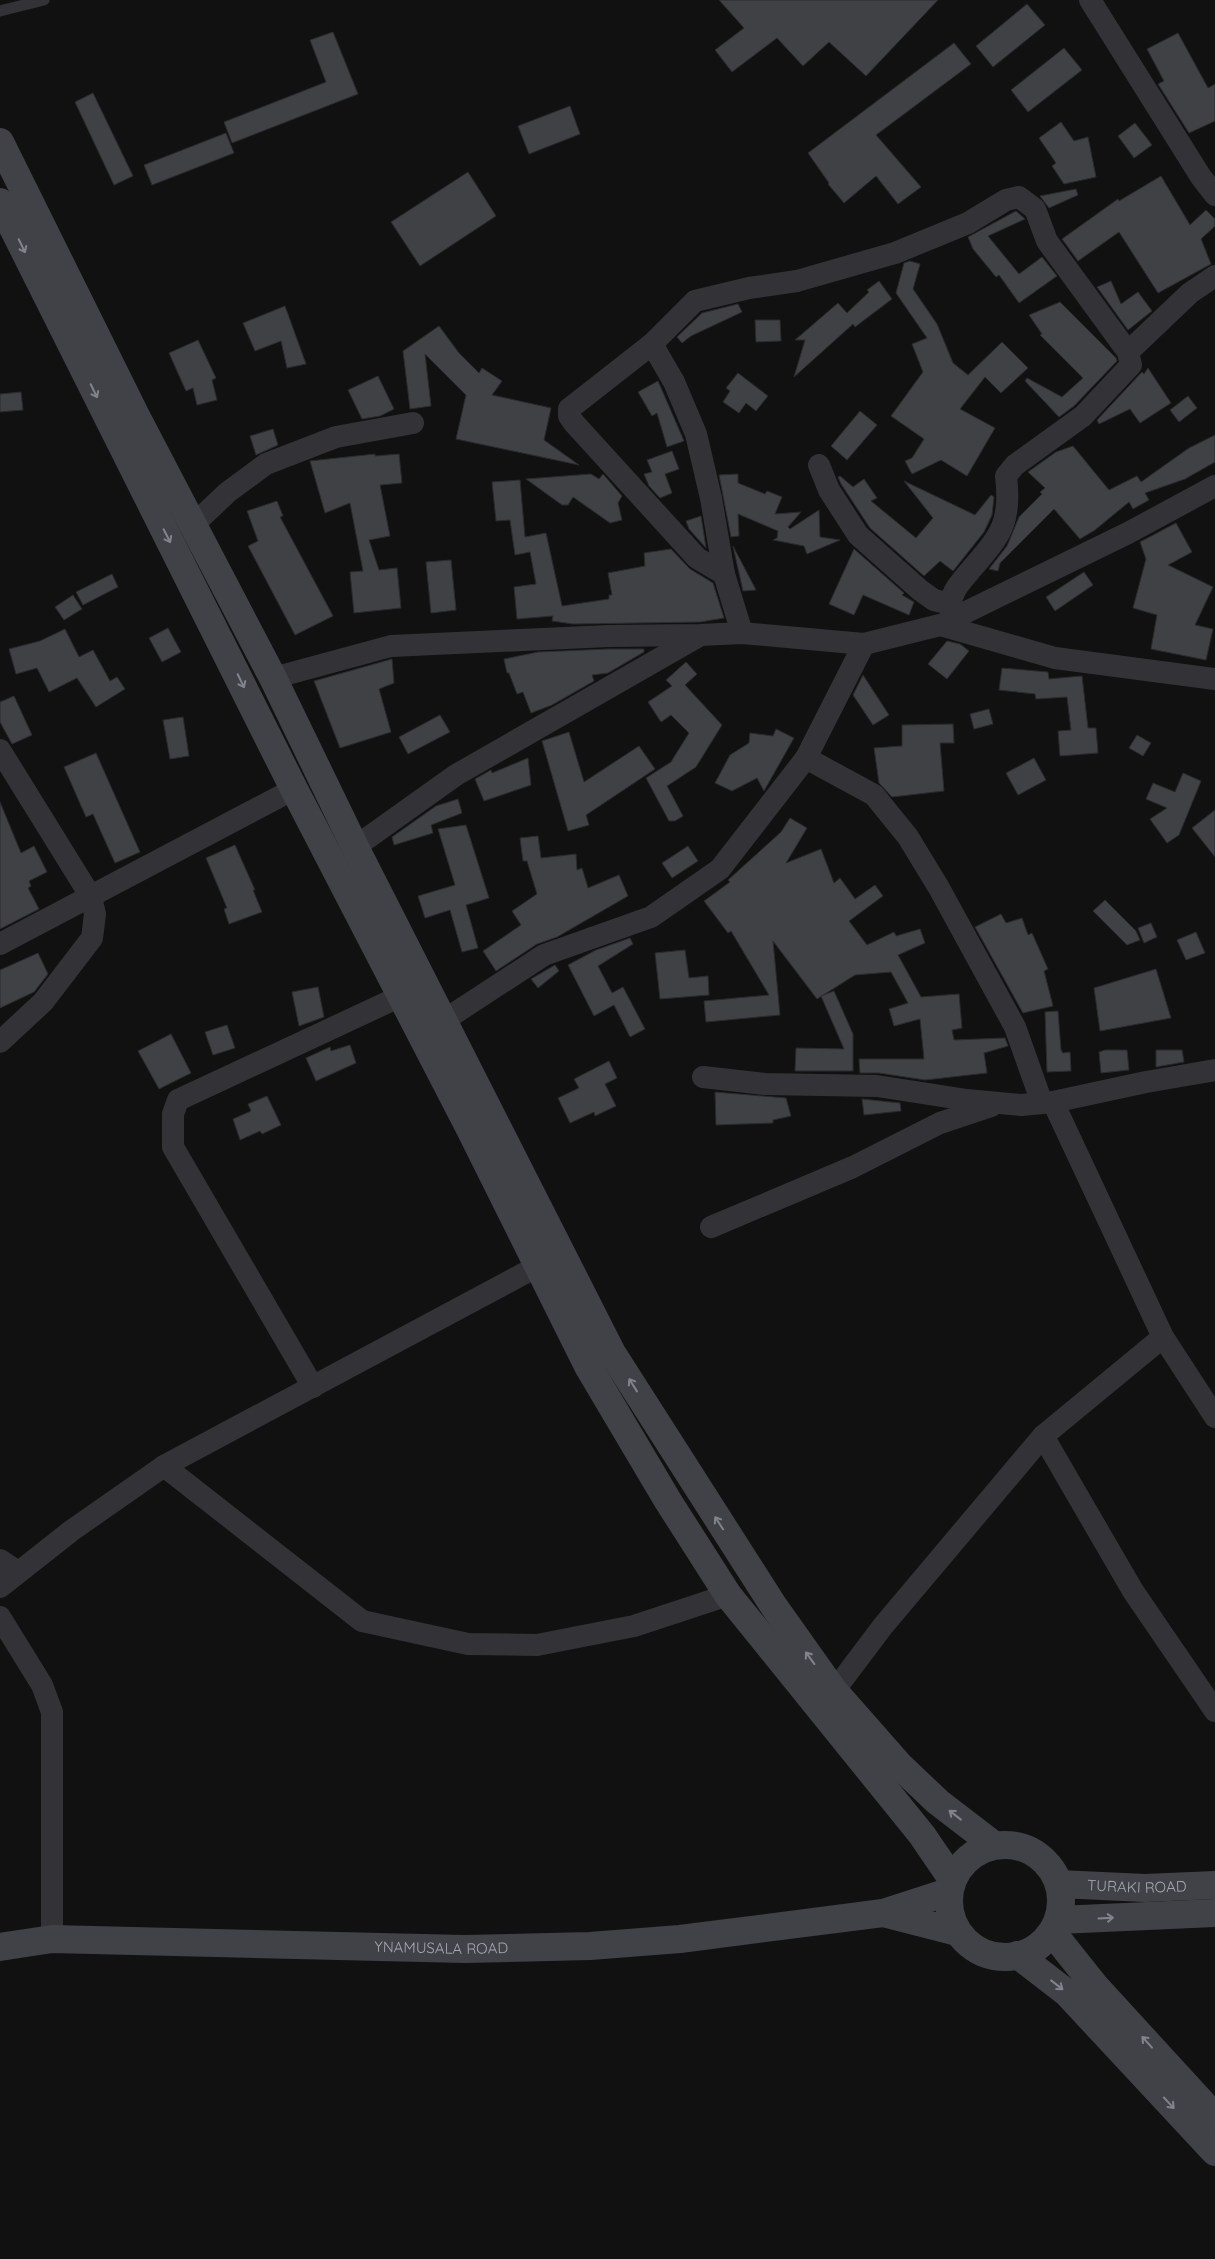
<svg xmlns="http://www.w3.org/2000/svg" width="1215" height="2259" viewBox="0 0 1215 2259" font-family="Quicksand,sans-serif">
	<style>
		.building { fill: #404145; stroke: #2b2b2e }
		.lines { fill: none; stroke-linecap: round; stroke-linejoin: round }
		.lane { stroke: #333337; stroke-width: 11 }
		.street { stroke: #333337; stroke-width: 22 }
		.secondary { stroke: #414247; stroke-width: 28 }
		.oneway { stroke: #81848d }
		.labels { text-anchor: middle; stroke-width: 4; stroke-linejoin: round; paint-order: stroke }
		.street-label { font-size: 15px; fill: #a4a7b2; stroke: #0c0c0d }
	</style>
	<rect width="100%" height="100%" fill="#111112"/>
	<!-- building -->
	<g class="building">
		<polygon points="719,0 938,0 866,76 829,42 803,66 777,38 732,72 715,50 744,28"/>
		<polygon points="1027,4 1045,25 993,67 976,46"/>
		<polygon points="333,32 358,94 232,143 224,122 326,82 310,40"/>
		<polygon points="1178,33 1208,88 1215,84 1215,121 1189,133 1158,84 1164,81 1147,49"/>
		<polygon points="954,43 971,64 876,135 921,187 898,204 876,176 844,203 828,184 829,183 808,153"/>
		<polygon points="1064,48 1082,70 1028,112 1011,90"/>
		<polygon points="93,93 133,176 114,185 75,102"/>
		<polygon points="570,106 580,134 529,154 518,126"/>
		<polygon points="1061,122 1074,141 1088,137 1096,177 1064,184 1052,166 1056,163 1039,138"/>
		<polygon points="1135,123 1152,145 1134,158 1118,136"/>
		<polygon points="226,133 234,153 152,185 144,165"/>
		<polygon points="468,172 496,216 420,266 391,222"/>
		<polygon points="1161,176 1190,225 1206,210 1215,219 1215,226 1201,239 1211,264 1158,293 1119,232 1078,261 1062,239 1118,199 1119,201"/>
		<polygon points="1076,189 1078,195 1049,208 1040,196"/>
		<polygon points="1016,211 1025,219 988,236 1019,274 1042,257 1057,276 1019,303 999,275 996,277 973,249 968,237"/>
		<polygon points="910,261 920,264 913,289 937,324 953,363 968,375 1002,342 1028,368 1001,393 985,377 960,409 995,428 967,476 941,460 912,474 905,461 912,458 924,439 891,416 923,372 912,344 927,338 896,293 904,263"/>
		<polygon points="879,281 892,299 855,327 853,324 794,377 805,340 795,340 838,303 847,313 869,292 867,290"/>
		<polygon points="1111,281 1121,304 1138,292 1152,311 1128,330 1097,287"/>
		<polygon points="1060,302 1116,358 1117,361 1074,406 1059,417 1025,381 1027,378 1062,397 1083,378 1040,335 1042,334 1029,315"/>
		<polygon points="738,304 742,312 691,336 682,343 677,337 702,313"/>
		<polygon points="285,306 306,364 287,368 281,341 255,351 243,323"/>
		<polygon points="755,320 780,320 781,341 756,342"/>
		<polygon points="439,326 459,353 479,373 482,368 502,381 492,395 551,408 544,440 579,465 456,439 466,395 425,354 431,406 410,409 403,351"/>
		<polygon points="198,340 216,378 212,380 217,400 197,405 193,388 186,391 169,353"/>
		<polygon points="1148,368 1171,403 1140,423 1130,409 1099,424 1097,420 1142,372 1144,374"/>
		<polygon points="738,373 768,396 756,411 746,403 739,413 723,402 730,391 726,388"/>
		<polygon points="378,376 394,409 380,416 362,419 348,390"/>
		<polygon points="658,381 684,441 667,447 657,413 652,416 638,392"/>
		<polygon points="21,392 23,410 0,412 0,394"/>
		<polygon points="1188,396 1197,408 1179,422 1170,410"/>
		<polygon points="860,411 877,425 847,460 831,446"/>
		<polygon points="273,429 278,445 256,455 250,436"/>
		<polygon points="1215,435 1215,462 1185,479 1145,493 1149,500 1133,509 1129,502 1095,530 1080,539 1054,509 1000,563 998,571 989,569 1007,546 1019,517 1042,494 1040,492 1045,488 1028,472 1056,452 1073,446 1109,490 1137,476 1141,482 1189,448"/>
		<polygon points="672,451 679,469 665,474 672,493 660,498 649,486 644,474 652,472 647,460"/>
		<polygon points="375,454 375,456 399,454 402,483 380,485 390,536 369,540 379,570 397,568 401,608 354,613 350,572 363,571 350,503 325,513 310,461"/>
		<polygon points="591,474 599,479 603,474 622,496 618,503 622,520 610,523 573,497 568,505 562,505 526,479"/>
		<polygon points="738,474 738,483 765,494 767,491 782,497 775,514 801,512 788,527 790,529 819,510 820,537 840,540 807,554 804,546 773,540 777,538 778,531 738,514 739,536 731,537 719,475"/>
		<polygon points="840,476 853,487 864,479 877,498 871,501 916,538 933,518 904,481 975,515 991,495 994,497 992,515 984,532 953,571 940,561 924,576 870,528 841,484 838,477"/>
		<polygon points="520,480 525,537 546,533 562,606 609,599 609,595 612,595 608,573 645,566 644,553 671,549 690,569 713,583 724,618 700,622 573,624 552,621 553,616 517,619 514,587 536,584 530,552 515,555 510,520 496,521 492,482"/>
		<polygon points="277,501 283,516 280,517 333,616 295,635 248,546 258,541 247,511"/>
		<polygon points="701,516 706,548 689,529 686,521"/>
		<polygon points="1176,523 1192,552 1168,565 1213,587 1195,625 1213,629 1206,660 1151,649 1157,615 1133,608 1146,559 1140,542"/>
		<polygon points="733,546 756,590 743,591"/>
		<polygon points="854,549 904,593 902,595 914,602 909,615 863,595 854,615 829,604"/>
		<polygon points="451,560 456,610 431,613 426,562"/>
		<polygon points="1084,572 1093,585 1055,611 1046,597"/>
		<polygon points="112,574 118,587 83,605 76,592"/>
		<polygon points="73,595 82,609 64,620 55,607"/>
		<polygon points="168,628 181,652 162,662 149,638"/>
		<polygon points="65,629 79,657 93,650 110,681 117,677 125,689 96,707 77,678 49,692 37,668 16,674 9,649 40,641"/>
		<polygon points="947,641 960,644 969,651 947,679 928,664"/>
		<polygon points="609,649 644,649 644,652 608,673 592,675 594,681 552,705 531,713 523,692 517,694 509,673 507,673 504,659 538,652"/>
		<polygon points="392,659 394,683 379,689 391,732 340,748 314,681"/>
		<polygon points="686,662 697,674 685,685 722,725 696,767 667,786 683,816 675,821 669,821 646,778 671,762 689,733 671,715 661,722 648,702 672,686 666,680"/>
		<polygon points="1002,668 1048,672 1049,679 1082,676 1088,728 1096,728 1098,753 1060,756 1058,731 1071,730 1067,697 1036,699 1035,694 999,690"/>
		<polygon points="863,675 889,715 873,725 853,695"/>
		<polygon points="14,696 32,735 12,744 0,722 0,702"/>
		<polygon points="989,709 993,724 974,729 970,714"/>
		<polygon points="440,715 450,732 408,754 399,737"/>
		<polygon points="183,717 189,756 170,759 163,720"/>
		<polygon points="953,724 954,743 940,743 944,791 892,797 879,783 874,748 902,746 902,725"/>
		<polygon points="776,729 794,738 764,791 757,778 732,791 715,783 730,755 749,743 750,733 773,736"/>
		<polygon points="569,732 584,782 639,746 655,769 586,815 589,825 568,831 542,741"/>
		<polygon points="1137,735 1151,743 1143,756 1129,748"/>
		<polygon points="96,753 140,852 115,863 93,814 86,817 64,767"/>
		<polygon points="528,758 531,785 484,801 475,779 491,770 492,773"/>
		<polygon points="1034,758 1046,780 1018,795 1006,773"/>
		<polygon points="1183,773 1201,781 1179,835 1167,843 1150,819 1167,808 1146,799 1153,783 1175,792"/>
		<polygon points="458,799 462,813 431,825 433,833 394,845 392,837 436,806"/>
		<polygon points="0,802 21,853 34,846 47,872 29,881 31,886 28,888 39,909 0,929"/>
		<polygon points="1215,810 1215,857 1192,828"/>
		<polygon points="790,818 807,828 786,863 821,849 834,883 840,878 855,899 875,885 883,896 849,921 867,945 894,932 896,936 920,929 925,943 898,955 921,997 959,994 962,1028 952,1030 954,1040 1005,1038 1008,1046 984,1053 987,1073 925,1080 879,1073 860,1073 859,1059 924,1059 920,1019 894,1026 889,1009 908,1003 891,972 855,975 817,999 773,941 780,1015 706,1022 704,1001 769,995 731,931 728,933 704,901 730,882 728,880 781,832"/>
		<polygon points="466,825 489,898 466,905 478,948 462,952 450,910 425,918 418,896 455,885 438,829"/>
		<polygon points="538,836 541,858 576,854 577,870 582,868 588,888 619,875 628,896 557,937 537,944 496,971 483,951 521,925 512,911 537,894 527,861 523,861 520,838"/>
		<polygon points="235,845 255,890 253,890 262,912 229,924 224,909 227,908 206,858"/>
		<polygon points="688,846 698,861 672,878 662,863"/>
		<polygon points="1105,900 1136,931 1140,940 1127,945 1093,911"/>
		<polygon points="1001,914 1006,923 1022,918 1028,935 1032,933 1048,969 1044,971 1053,1006 1023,1013 975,927"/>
		<polygon points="1151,923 1157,937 1144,943 1138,928"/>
		<polygon points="1196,932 1205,953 1186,960 1177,940"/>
		<polygon points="630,938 633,944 598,966 612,993 623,987 645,1029 630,1037 614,1005 594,1016 568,965 596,950"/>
		<polygon points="685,950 689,978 708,976 709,995 660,999 655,953"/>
		<polygon points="38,953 48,974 34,992 0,1008 0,970"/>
		<polygon points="555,965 559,971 538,988 531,979"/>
		<polygon points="1156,969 1171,1018 1100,1031 1094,988"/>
		<polygon points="318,987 324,1017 299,1026 292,992"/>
		<polygon points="834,991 853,1034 853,1071 795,1071 796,1048 844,1049 821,996"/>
		<polygon points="1058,1011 1061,1050 1063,1053 1070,1052 1071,1071 1047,1072 1045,1012"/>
		<polygon points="227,1025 235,1048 213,1055 205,1032"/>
		<polygon points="171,1034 191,1073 159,1089 138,1051"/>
		<polygon points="350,1045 356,1063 316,1081 306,1058 330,1047 331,1051"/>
		<polygon points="1105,1050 1127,1050 1129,1070 1101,1073 1099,1052"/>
		<polygon points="1156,1050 1182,1050 1184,1062 1156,1067"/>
		<polygon points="609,1061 617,1078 605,1084 616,1106 595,1116 594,1112 570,1123 558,1098 579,1088 574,1079"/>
		<polygon points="715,1092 786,1098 791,1116 773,1120 773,1123 716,1125"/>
		<polygon points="267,1096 281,1125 262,1134 260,1131 240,1140 233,1119 251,1111 248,1104"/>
		<polygon points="862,1099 900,1103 901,1111 864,1115"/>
	</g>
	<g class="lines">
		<!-- lane -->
		<polyline class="lane" points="0,11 44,0"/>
		<!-- street -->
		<g class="street">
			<polyline points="1090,0 1201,177 1215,195"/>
			<polyline points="652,344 674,382 696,434 711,498 724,574 742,633"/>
			<polyline points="1128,352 1190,293 1215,276"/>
			<polyline points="819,465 829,490 858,535 920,590 934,600 950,604"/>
			<polyline points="193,525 228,492 266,464 336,437 413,423"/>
			<path d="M724,574L697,558L574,423L569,416V409L652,344L695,301L749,288L797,281L895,253L968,223L1006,200L1019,197L1035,209L1047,241L1128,352L1131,365L1083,416L1015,465L1006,476C1012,525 999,537 969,572C960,583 953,590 950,604L960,615"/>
			<polyline points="948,621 1128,533 1215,486"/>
			<polyline points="273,678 391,646 609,636 700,635 742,633 864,644 940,625 1055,658 1215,679"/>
			<polyline points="0,750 91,897 95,914 92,938 43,1002 0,1042"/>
			<polyline points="806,758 874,795 908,837 939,888 1015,1027 1042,1103"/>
			<polyline points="355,847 456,775 699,636"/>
			<polyline points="0,944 294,789"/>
			<polyline points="443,1021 544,955 651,917 720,869 806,758 864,644"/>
			<polyline points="703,1077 765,1084 877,1086 967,1100 1021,1105 1053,1102 1146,1082 1215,1070"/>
			<polyline points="1053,1102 1163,1337 1215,1417"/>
			<polyline points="711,1227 853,1167 940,1123 991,1106"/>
			<polyline points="313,1387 173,1147 173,1114 178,1100 401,996"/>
			<polyline points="1043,1436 1133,1591 1215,1711"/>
			<polyline points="164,1466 538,1266"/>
			<polyline points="0,1560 18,1572"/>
			<polyline points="0,1587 71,1531 164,1466 362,1621 468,1644 537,1645 634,1626 728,1595"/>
			<polyline points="0,1617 42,1685 52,1712 52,1939"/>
			<polyline points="834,1691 883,1626 1043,1436 1163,1337"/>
		</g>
		<!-- secondary -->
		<g class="secondary">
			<polyline points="0,142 136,416 273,678 355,847 612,1353 773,1605 834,1691 900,1766 938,1802 994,1845"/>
			<polyline points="0,202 294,789 469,1127 588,1366 668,1501 728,1595 922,1835 952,1879"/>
			<circle cx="1005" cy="1901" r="56"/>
			<path id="s1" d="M1059,1884L1145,1888L1215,1885"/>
			<polyline points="883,1913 957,1932"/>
			<polyline points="1058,1920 1215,1913"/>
			<polyline points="1052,1932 1095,1986 1215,2117"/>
			<path id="s2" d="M0,1947L52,1939L465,1949L590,1946L680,1939L883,1913L948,1892"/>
			<polyline points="1018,1955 1067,1993 1215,2152"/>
		</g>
	</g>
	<!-- one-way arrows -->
	<defs><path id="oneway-shaft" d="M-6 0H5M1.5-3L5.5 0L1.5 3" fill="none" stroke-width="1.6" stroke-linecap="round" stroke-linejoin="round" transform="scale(1.25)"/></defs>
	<g class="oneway">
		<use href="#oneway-shaft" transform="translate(22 246) rotate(64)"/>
		<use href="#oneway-shaft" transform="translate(94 391) rotate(64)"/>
		<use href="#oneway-shaft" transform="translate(167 536) rotate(63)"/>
		<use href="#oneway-shaft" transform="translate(241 681) rotate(64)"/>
		<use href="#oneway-shaft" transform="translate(633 1385) rotate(-122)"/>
		<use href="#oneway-shaft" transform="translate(719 1523) rotate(-123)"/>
		<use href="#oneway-shaft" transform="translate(810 1658) rotate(-126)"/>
		<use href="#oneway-shaft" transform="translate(955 1815) rotate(-142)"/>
		<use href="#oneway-shaft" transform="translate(1106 1918) rotate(-3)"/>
		<use href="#oneway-shaft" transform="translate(1057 1985) rotate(38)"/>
		<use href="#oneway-shaft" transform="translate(1147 2042) rotate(-132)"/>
		<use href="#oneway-shaft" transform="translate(1169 2103) rotate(47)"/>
	</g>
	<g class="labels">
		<!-- street labels -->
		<g class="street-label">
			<text dy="5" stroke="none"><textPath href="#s1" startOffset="78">TURAKI ROAD</textPath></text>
			<text dy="5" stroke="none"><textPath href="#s2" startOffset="442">YNAMUSALA ROAD</textPath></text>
		</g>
	</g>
</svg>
